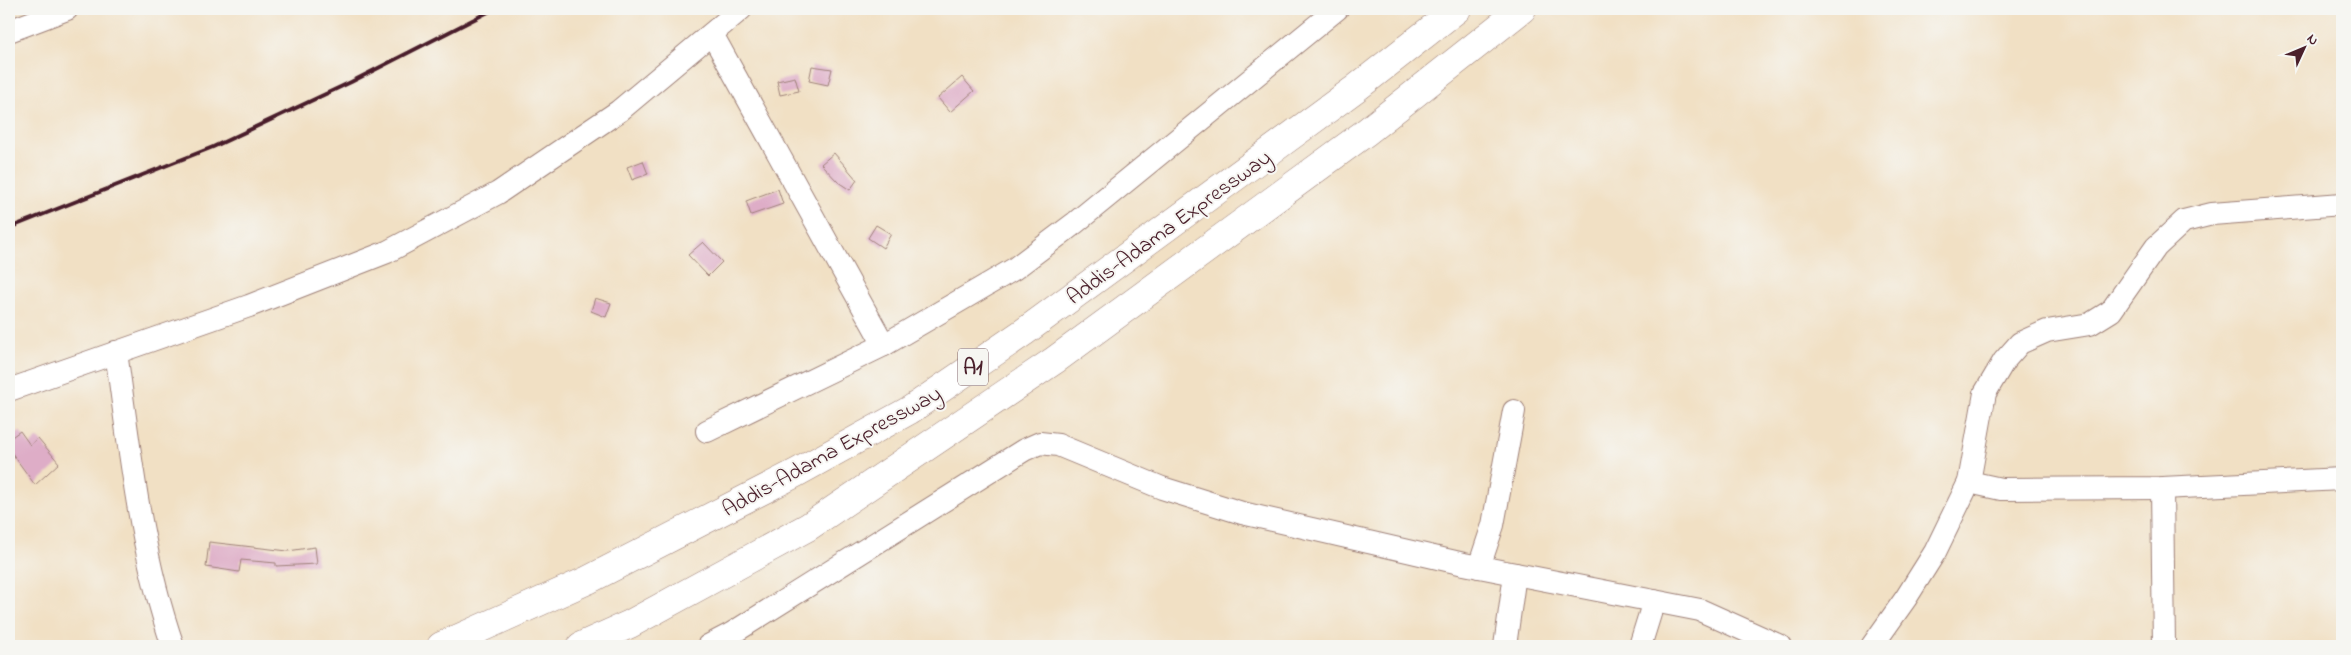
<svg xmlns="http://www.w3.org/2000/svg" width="2351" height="655" viewBox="0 0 2351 655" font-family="'Indie Flower',sans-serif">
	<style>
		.building { fill: #deadc7 }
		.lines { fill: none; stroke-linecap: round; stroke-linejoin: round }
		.minor-casing { stroke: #9e8078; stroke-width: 24 }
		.highway-casing { stroke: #9e8078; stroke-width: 29 }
		.minor { stroke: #fff; stroke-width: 22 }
		.highway { stroke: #fff; stroke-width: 28 }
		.rail { stroke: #4a1f2b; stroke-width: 4 }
		.labels { text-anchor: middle; stroke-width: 4; stroke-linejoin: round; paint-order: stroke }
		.shield { fill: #f6f6f2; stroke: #7e6067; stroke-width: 1 }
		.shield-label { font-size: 21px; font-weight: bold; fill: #4a1f2b }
		.street-label { font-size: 22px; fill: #4a1f2b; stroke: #f6f6f2 }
	</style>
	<rect width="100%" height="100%" fill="#f6f6f2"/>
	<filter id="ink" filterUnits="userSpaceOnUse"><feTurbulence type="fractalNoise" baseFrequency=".02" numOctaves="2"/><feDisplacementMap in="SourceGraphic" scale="10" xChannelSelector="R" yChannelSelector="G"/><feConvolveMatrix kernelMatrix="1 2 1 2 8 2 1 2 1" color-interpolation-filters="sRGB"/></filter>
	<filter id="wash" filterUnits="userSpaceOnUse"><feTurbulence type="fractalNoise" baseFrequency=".0096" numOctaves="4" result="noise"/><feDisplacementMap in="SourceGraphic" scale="20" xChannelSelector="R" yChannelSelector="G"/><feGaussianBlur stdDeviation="1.12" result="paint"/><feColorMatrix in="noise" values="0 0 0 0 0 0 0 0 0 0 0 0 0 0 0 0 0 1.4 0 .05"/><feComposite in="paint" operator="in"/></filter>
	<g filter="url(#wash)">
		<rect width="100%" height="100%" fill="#f1e0c4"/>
		<g id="blocks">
			<!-- building -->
			<g class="building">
				<polygon points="812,66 832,69 828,85 809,81"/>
				<polygon points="795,77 799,91 780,95 777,81"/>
				<polygon points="962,77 974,91 950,112 938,98"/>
				<polygon points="834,153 857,180 850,190 838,182 821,164"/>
				<polygon points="643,161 648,174 632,180 627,167"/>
				<polygon points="778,189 783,204 751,215 746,201"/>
				<polygon points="876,225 891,234 883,248 868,238"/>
				<polygon points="703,242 722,262 708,276 688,255"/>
				<polygon points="595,298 611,303 606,317 591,311"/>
				<polygon points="20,431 30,445 38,438 59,463 35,485 9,449 9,439"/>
				<polygon points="209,542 288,551 315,547 317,564 276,566 276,563 241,560 239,572 206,567"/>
			</g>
		</g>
	</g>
	<g filter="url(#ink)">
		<use href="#blocks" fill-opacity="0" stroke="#9e8078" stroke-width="1"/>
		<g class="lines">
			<!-- minor casing -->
			<g class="minor-casing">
				<g id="minor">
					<polyline points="9,31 67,9"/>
					<polyline points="712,34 884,345"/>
					<path d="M116,352C130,451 140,551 173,646"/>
					<polyline points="9,390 249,306 387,252 498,193 619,111 741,9"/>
					<polyline points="707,431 884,345 1014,269 1075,223 1337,9"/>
					<polyline points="1969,482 2001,489 2162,488 2342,479"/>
					<polyline points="2162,488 2164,646"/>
					<polyline points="1479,567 1493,525 1514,411"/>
					<polyline points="708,646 731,634 1024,450 1040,443 1058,445 1162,488 1242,513 1464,564 1700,610 1780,646"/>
					<polyline points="1505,646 1515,574"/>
					<polyline points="1640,646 1654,601"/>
					<polyline points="1872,646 1906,598 1935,552 1969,482 1985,393 2004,361 2020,343 2047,331 2090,324 2111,311 2156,247 2184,221 2212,214 2342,204"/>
				</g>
			</g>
			<!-- highway casing -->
			<g class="highway-casing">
				<g id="highway">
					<polyline points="441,646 588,580 796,473 910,410 1024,332 1355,89 1457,9"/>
					<polyline points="581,646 630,624 808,527 1055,360 1365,133 1522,9"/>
				</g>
			</g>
			<!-- minor -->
			<use href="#minor" class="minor"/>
			<!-- highway -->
			<use href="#highway" class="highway"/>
			<!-- rail -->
			<polyline class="rail" points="9,228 213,147 351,82 494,9"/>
		</g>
	</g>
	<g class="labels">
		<!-- shield labels -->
		<rect class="shield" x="958" y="348.5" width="30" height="37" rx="4"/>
		<g class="shield-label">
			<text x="973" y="374">A1</text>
		</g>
		<!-- street labels -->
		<g class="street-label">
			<text transform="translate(1168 226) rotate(-36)" y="8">Addis-Adama Expressway</text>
			<text transform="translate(831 450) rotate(-29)" y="8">Addis-Adama Expressway</text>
		</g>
	</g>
	<!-- margin -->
	<rect width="2351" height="655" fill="none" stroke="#f6f6f2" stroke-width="30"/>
	<!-- north arrow -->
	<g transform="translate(2304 48) rotate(46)" stroke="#f6f6f2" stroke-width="4" paint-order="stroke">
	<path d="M0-4L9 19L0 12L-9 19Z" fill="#4a1f2b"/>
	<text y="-8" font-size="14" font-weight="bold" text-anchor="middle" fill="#4a1f2b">N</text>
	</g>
</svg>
